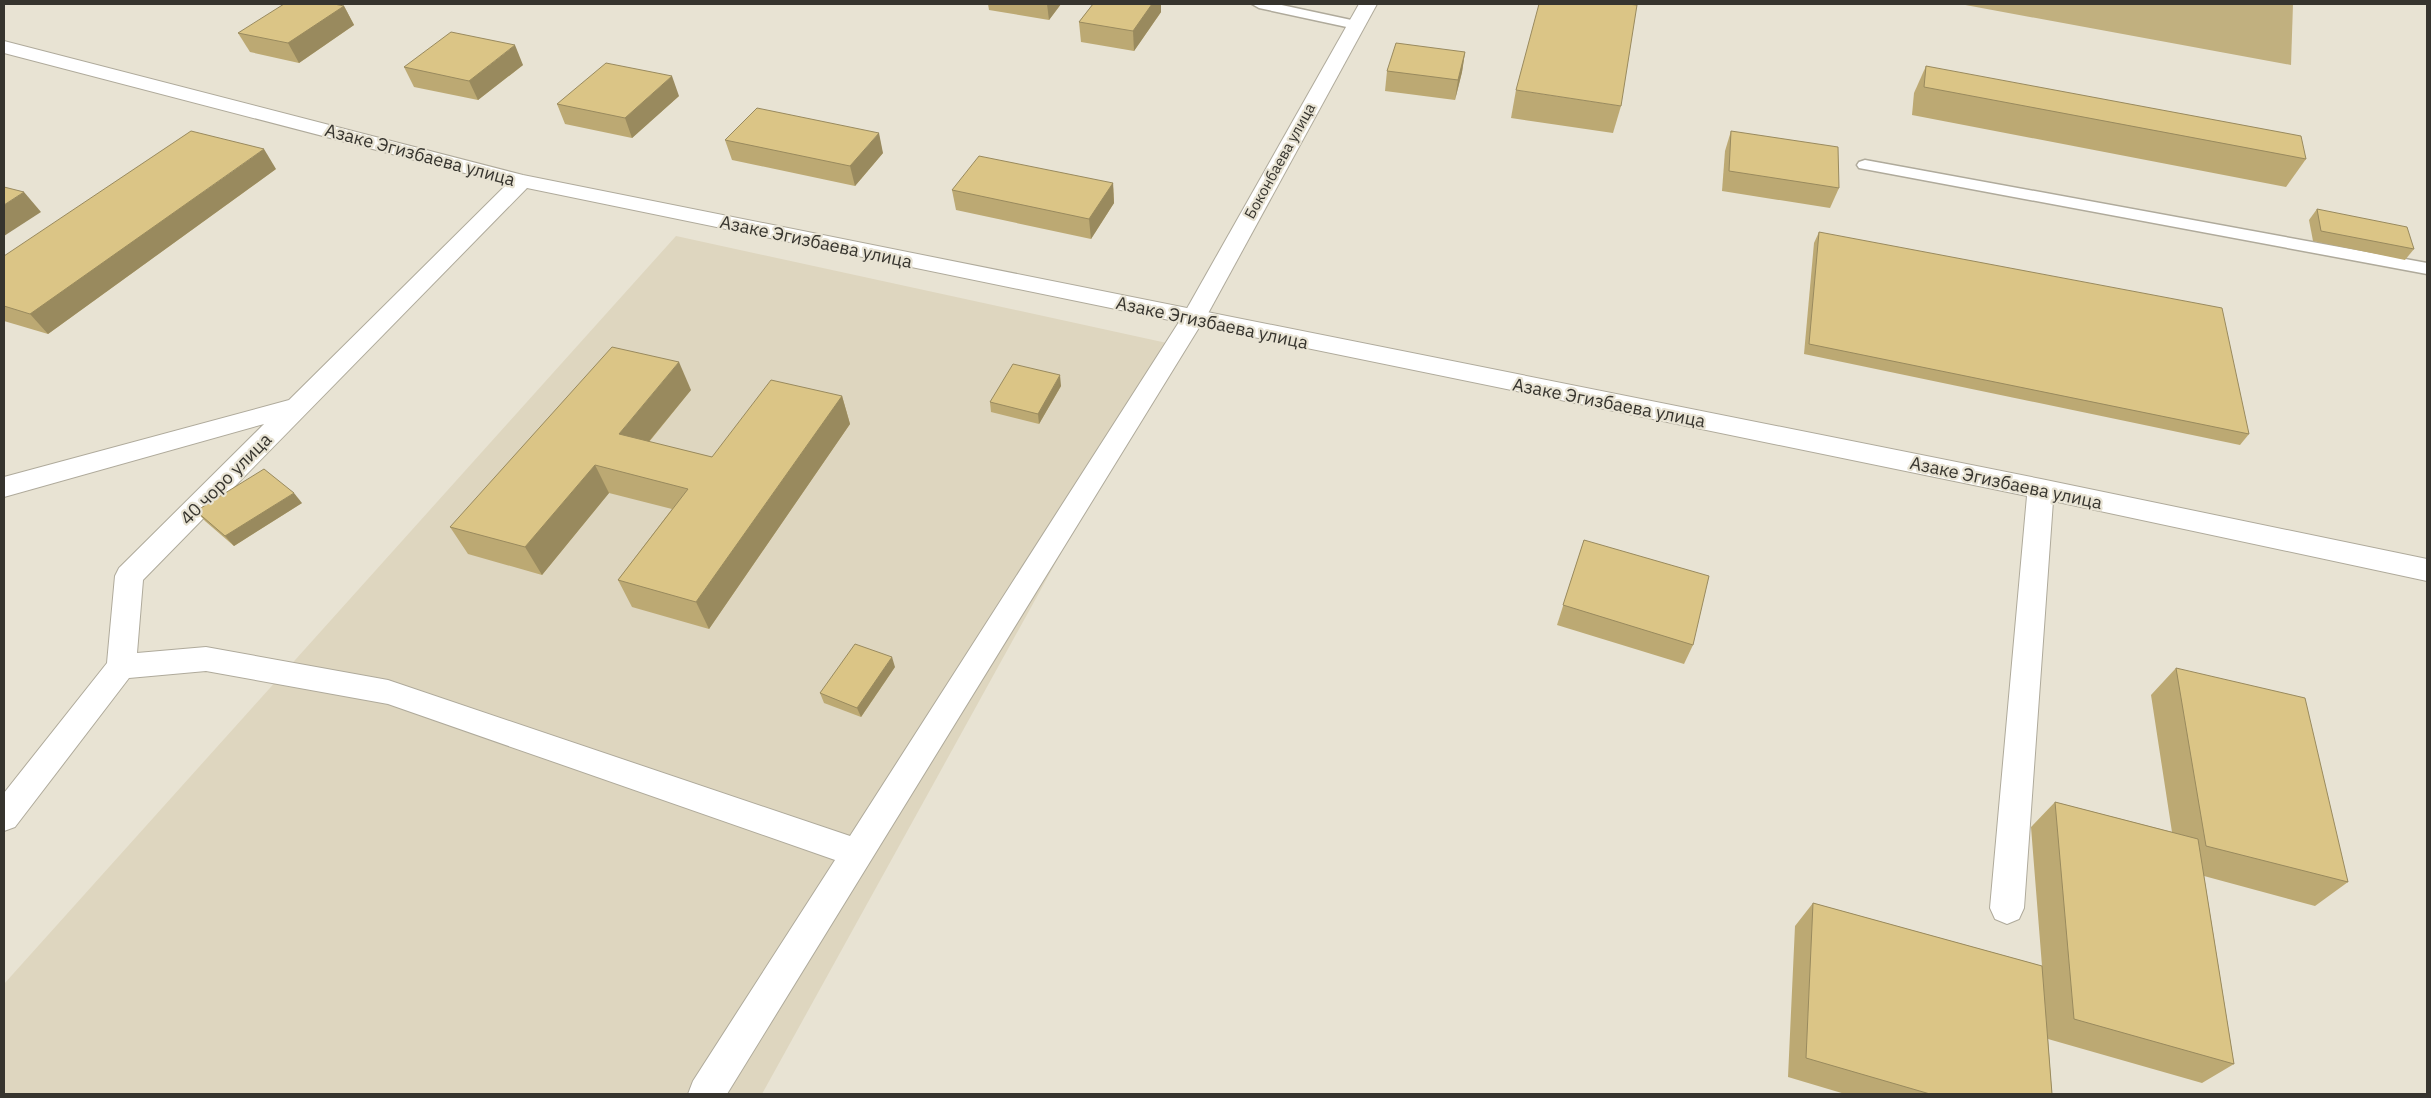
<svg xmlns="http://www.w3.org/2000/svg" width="2431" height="1098" viewBox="0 0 2431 1098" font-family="'IBM Plex Sans',sans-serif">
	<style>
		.built { fill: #ded6bf }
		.green { fill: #c1b07f }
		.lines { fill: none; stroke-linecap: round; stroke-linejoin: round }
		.service-casing { stroke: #afaa9b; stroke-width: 3 }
		.minor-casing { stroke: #afaa9b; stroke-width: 2 }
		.tertiary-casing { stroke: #afaa9b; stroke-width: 2 }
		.service { fill: #fff; fill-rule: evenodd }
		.minor { fill: #fff; fill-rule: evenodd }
		.tertiary { fill: #fff; fill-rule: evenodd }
		.wall { fill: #bca973 }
		.shaded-wall { fill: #998a5e }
		.building { fill: #dbc586; stroke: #998a5e }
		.labels { text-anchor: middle; stroke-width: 4.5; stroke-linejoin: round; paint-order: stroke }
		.far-street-label { font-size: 15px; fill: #36342e; stroke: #e8e3d3 }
		.street-label { font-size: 18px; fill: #36342e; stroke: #e8e3d3 }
	</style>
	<rect width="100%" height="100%" fill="#e8e3d3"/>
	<!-- built -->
	<polygon class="built" points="676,236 1176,345 762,1094 4,1094 4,984"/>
	<!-- green -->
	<polygon class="green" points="1960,4 2293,4 2291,65"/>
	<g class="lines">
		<!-- service casing -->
		<g class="service-casing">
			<g id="service">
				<polygon points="1252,4 1277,4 1356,21 1363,25 1356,29 1259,8"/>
				<polygon points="1865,160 2427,263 2427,274 1859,168 1857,165 1859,162"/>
			</g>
		</g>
		<!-- minor casing -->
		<g class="minor-casing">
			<path id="minor" d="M4,41L523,175L2041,479L2427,559V581L2053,501L2024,908L2019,919L2007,924L1995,919L1990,908L2027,496L1200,326L727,1094H688L693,1081L835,860L388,704L206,671L129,678L15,827L4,831V793L107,663L115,576L119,568L264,424L4,497V477L289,400L507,184L4,53ZM527,188L1179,322L850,836L388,680L206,647L137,653L143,580Z"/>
		</g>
		<!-- tertiary casing -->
		<g class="tertiary-casing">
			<polygon id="tertiary" points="1359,4 1377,4 1205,319 1201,324 1193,327 1185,324 1181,319"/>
		</g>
		<!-- service -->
		<use href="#service" class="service"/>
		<!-- minor -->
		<use href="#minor" class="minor"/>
		<!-- tertiary -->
		<use href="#tertiary" class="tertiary"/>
	</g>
	<!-- wall -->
	<g class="wall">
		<polygon points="988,4 1061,4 1049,20 989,10"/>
		<polygon points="1093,4 1161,4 1161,12 1134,51 1081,42 1079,22"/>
		<polygon points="344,6 354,25 299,63 250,52 238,33"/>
		<polygon points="1465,52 1462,72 1455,100 1385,91 1387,71"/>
		<polygon points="523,65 478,100 414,87 404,67"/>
		<polygon points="1926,66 2306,159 2286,187 1912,115 1914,93"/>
		<polygon points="1516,90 1621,106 1613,133 1511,118"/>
		<polygon points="679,96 632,138 565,124 557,104"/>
		<polygon points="1731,131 1839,188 1830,208 1722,191 1725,151"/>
		<polygon points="725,140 883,153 855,186 732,160"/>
		<polygon points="276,169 48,334 4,321 4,256"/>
		<polygon points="1113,183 1114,203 1091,239 956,210 952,190"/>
		<polygon points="2317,209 2414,249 2405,260 2313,241 2309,220"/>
		<polygon points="1819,232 2249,434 2240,445 1804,354 1814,243"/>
		<polygon points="1061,386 1039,424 991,412 990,402"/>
		<polygon points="691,390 649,442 712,457 842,396 850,424 709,629 632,607 618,580 672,509 609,493 542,575 468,554 450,527"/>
		<polygon points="302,503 234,546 205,521 196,511"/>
		<polygon points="1584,540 1693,645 1684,664 1557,625"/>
		<polygon points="895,667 861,717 824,703 820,693"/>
		<polygon points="2176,668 2348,882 2315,906 2204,876 2234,1064 2202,1083 2048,1039 2052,1094 1845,1094 1788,1077 1795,926 1813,903 2042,966 2031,827 2055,802 2172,832 2151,695"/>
	</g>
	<!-- shaded-wall -->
	<g class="shaded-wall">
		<polygon points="1047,4 1061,4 1049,20"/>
		<polygon points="1152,4 1161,4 1161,12 1134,51 1133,31"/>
		<polygon points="344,6 354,25 299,63 288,43"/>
		<polygon points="515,45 523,65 478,100 469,81"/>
		<polygon points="1465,52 1462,72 1455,100 1458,80"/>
		<polygon points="672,76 679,96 632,138 625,118"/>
		<polygon points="879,133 883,153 855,186 850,166"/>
		<polygon points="264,149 276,169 48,334 30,314"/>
		<polygon points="1113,183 1114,203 1091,239 1089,219"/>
		<polygon points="24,192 41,212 4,236 4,205"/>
		<polygon points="679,362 691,390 632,462 619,434"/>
		<polygon points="1060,375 1061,386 1039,424 1038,414"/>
		<polygon points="842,396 850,424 709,629 696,602"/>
		<polygon points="595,465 609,493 542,575 525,547"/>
		<polygon points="294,493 302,503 234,546 225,536"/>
		<polygon points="892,657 895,667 861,717 857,708"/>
	</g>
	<!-- building -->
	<g class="building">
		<polygon points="284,4 334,4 344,6 288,43 238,33"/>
		<polygon points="1093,4 1152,4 1133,31 1079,22"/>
		<polygon points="1539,4 1627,4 1637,5 1621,106 1516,90"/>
		<polygon points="451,32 515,45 469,81 404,67"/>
		<polygon points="1396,43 1465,52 1458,80 1387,71"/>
		<polygon points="606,63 672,76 625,118 557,104"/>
		<polygon points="1926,66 2301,136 2306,159 1924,87"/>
		<polygon points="757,108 879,133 850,166 725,140"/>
		<polygon points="191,131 264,149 30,314 4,306 4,256"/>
		<polygon points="1731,131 1838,147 1839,188 1729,171"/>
		<polygon points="979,156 1113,183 1089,219 952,190"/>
		<polygon points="4,187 24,192 4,205"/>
		<polygon points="2317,209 2407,227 2414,249 2321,231"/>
		<polygon points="1819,232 2222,308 2249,434 1809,344"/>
		<polygon points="612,347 679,362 619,434 712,457 771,380 842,396 696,602 618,580 688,489 595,465 525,547 450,527"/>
		<polygon points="1013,364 1060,375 1038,414 990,402"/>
		<polygon points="264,469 294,493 225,536 196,511"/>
		<polygon points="1584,540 1709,576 1693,645 1563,605"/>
		<polygon points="855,644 892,657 857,708 820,693"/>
		<polygon points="2176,668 2305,698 2348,882 2206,846"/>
		<polygon points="2055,802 2198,839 2234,1064 2074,1019"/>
		<polygon points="1813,903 2042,966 2052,1094 1930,1094 1806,1058"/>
	</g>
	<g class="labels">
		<!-- far-street labels -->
		<g class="far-street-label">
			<text transform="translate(1280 161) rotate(-61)" y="5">Боконбаева улица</text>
		</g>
		<!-- street labels -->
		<g class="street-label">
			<text transform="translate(420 155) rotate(15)" y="6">Азаке Эгизбаева улица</text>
			<text transform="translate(816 242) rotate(12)" y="6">Азаке Эгизбаева улица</text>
			<text transform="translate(1212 323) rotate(12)" y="6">Азаке Эгизбаева улица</text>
			<text transform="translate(1609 403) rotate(11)" y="6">Азаке Эгизбаева улица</text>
			<text transform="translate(226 479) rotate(-45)" y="6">40 чоро улица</text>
			<text transform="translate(2006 483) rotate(12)" y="6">Азаке Эгизбаева улица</text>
		</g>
	</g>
	<!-- border -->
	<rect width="2431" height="1098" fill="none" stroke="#36342e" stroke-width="10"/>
</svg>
